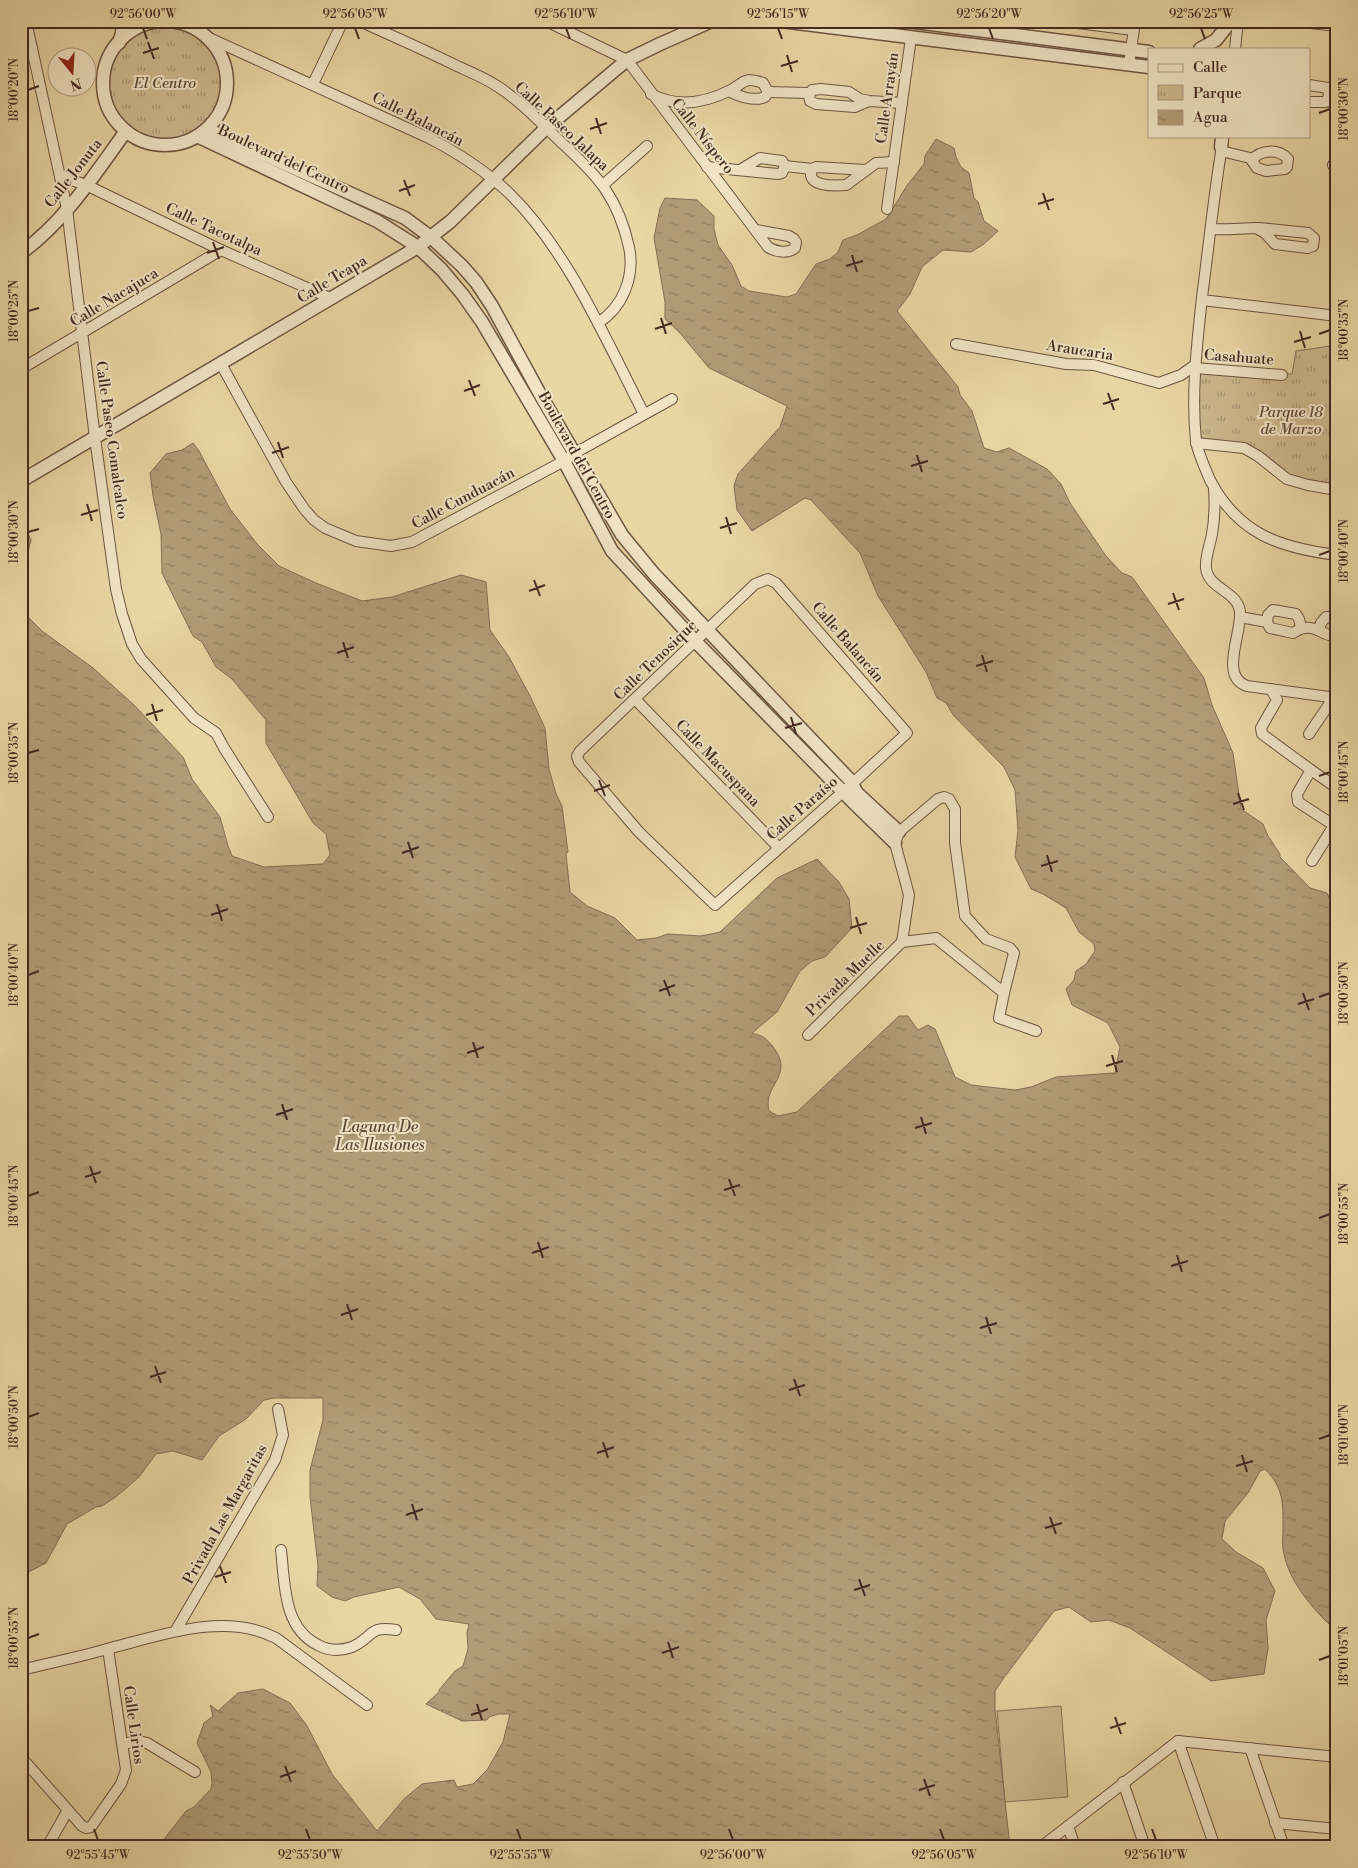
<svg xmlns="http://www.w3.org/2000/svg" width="1358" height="1868" viewBox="0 0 1358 1868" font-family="'Libre Bodoni',serif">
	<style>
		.grass { fill: #ccb98e; stroke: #887257 }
		.park { fill: url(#park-tufts); stroke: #887257 }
		.water { fill: url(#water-ripples); stroke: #856e54 }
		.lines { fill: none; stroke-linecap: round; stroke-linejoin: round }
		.minor-casing { stroke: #6d5541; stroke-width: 12 }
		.tertiary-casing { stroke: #6d5541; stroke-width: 15 }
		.minor { stroke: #f0e4c4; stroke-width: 10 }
		.tertiary { stroke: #f0e4c4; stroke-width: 12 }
		.ticks { fill: none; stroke: #442a20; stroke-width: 2 }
		.labels { text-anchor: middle; stroke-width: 4; stroke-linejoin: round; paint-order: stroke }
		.park-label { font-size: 15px; font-style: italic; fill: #5f4736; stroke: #f0e4c4 }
		.street-label { font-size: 15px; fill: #442a20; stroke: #f0e4c4 }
		.water-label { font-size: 16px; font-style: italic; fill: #5f4636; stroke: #f0e4c4 }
		.neatline { fill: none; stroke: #442a20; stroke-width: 2 }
		.ticks-label { font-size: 12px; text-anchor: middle; fill: #442a20 }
	</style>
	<defs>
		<pattern id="park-tufts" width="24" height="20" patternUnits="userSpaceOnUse" patternTransform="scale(1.25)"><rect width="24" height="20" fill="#ccb98e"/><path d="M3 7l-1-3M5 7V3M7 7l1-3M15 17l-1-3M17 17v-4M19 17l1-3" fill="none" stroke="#a79774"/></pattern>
		<pattern id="water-ripples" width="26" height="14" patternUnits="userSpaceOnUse" patternTransform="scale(1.25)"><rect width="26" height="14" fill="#b09c77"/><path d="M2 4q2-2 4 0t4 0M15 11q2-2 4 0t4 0" fill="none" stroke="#917f61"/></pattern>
	</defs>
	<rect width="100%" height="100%" fill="#e8d6a4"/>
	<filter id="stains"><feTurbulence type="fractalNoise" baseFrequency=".004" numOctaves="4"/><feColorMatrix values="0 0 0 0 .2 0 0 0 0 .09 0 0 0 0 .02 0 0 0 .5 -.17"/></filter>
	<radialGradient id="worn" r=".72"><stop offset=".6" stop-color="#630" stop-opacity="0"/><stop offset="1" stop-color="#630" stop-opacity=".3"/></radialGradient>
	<!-- grass -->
	<polygon class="grass" points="1061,1706 1068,1797 1005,1802 997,1711"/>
	<!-- park -->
	<g class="park">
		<circle cx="165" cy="83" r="62"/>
		<polygon points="1337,345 1337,488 1289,477 1259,454 1198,440 1195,368 1292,374 1296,351"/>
	</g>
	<!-- water -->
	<path class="water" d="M936,139L954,148L956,157L961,167L969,173L974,198L978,202L984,221L998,231L984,244L971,252L943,250L922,267L910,294L897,311L958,387L960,395L972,411L984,448L997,452L1009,448L1047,469L1061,484L1070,503L1106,556L1122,573L1132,577L1204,678L1212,705L1233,753L1241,809L1263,824L1268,836L1280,854V857L1310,888L1327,893L1337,916V1632C1313,1609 1288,1582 1283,1549C1282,1543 1283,1536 1283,1529C1283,1502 1284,1489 1265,1469L1260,1471L1248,1493L1225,1521L1222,1539L1236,1552L1263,1568L1275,1591L1266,1620L1268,1648L1264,1674L1211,1681L1130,1628L1109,1620L1091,1622L1069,1607L1054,1611L1003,1679L995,1691V1709L1010,1847H161L165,1838L186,1811L194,1807L211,1789L212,1783L211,1772L197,1743L204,1723L213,1716L210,1705L218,1711L238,1693L263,1689L290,1703L307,1726L332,1774L377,1831L404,1799L422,1784L454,1780L457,1787L473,1784L487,1770L503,1742L510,1714H498L489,1717L487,1720L462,1721L426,1704L439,1692V1690L455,1671L463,1666L468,1649L467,1633L469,1624L436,1619L420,1599L399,1587L354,1597L345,1601L332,1597L317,1586L318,1566L310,1497V1470L323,1420V1398H274L264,1400L246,1419L219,1436L202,1460L173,1451L156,1454L139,1477L117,1496L102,1506L96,1507L67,1524L46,1563L21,1576V526L26,529L31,540L24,568L23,601L27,616L42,631L93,668L134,705L183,757L192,779L220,817L228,846L232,856L264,867L323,864L330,855L326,834L313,823L266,743V720L232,679L216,667L202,642L193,636L162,573L161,534L153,496L150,473L166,454L182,450L193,443L199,451L230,509L258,545L279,566L316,583L362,601L392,597L461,575L486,582L490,630L509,657L530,696L545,728L549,769L556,794L562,806L568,852L566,854L570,892L587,906L615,918L637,940L656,938L668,934L701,936L720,932L777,878L817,859L839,882L849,899L852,928L825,957L812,961L800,971L777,1012L752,1033C755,1034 760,1035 763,1037C772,1043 781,1056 781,1066C781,1082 764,1091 769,1111L778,1116L797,1112L899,1016H908L918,1030L928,1025L935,1029L955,1077L971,1085L1015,1090L1031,1087L1056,1077L1115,1073L1120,1047L1108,1023L1072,1005L1066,989L1074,980L1076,971L1086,964L1095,951L1094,944L1079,932L1066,908L1043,894L1031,889L1015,857L1018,830L1015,790L1004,767L954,716L946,703L937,698L926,672L878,596L860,553L811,500L805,498L752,531L737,510L734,486L738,474L780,427L787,406L709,368L679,332L665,319V302L654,238L660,208L665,198L697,200L714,216V229L718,245L732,265L741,286L749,291L787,297L796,294L816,264L830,259L838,252L843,240L857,235L886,219L908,184L924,164L925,156Z"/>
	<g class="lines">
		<!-- minor casing -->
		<g class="minor-casing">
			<g id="minor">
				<polyline points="26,21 67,209 95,438 116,589 122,614 132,644 141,659 194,718 216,733 224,748 268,817"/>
				<path d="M360,21C392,36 425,50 457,66C470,72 485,78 497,86C522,102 542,124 563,144C599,177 618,198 629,247C635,277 623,307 598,323"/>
				<path d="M546,21L627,60L768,247C775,252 788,254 795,248L796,242L794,239L789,236L756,230"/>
				<polyline points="1062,21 1133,30"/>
				<polyline points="1293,21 1337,26"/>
				<path d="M207,37L429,138C458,153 487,172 510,194C568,251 607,342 644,414"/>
				<polyline points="1235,49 1238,21"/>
				<polyline points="1129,65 1135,21"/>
				<polyline points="313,84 343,21"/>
				<polyline points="1309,85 1328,88 1329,96 1326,102 1309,102"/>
				<polyline points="768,92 809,93"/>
				<path d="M651,94C677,108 705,103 731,90C744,83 744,76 763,83L768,92L765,97C753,102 739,96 728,91"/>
				<polyline points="869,101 855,107 816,104 810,101 809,95 812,90 821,89 849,92 860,99 869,101 902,103"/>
				<path d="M1223,140C1214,192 1209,245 1202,297C1197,345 1191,393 1196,441C1198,453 1205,468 1210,480C1238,534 1280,548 1337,555"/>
				<path d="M1221,151L1250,158L1257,168L1266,171L1285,169L1287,167L1288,159C1279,149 1261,149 1252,160"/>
				<polyline points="1337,160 1333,165 1337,172"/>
				<polyline points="785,166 812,169"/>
				<polyline points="707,167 778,174 782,173 785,166 782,161 760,158 740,170"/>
				<path d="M866,170L816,167L812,169C805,187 834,186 846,185L849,183L876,163L894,162"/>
				<polyline points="60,176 86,185 221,250 330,298"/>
				<polyline points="603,185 647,146"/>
				<polyline points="887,209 911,38"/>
				<path d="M1211,229C1227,230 1242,228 1259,228L1308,233L1314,238L1313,246L1308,248L1275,244L1265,233L1256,228"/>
				<polyline points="1337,237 1337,244"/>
				<polyline points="1202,300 1337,316"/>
				<polyline points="956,344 1066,364 1094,365 1159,383 1181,375 1195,365"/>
				<polyline points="221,364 286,482 305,510 314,520 325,528 356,541 391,546 412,542 564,461 575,453 672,399"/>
				<polyline points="1195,368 1282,375"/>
				<polyline points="21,369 221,250"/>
				<polyline points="1196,443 1244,448 1258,456 1287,479 1308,485 1337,490"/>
				<path d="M1214,488C1215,503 1215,518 1212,534C1210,545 1205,557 1206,568C1208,589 1238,591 1240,612C1242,633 1219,677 1247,686L1337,698"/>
				<polygon points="768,579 776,583 907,733 853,783 715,905 639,832 579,762 577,756 580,751 755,584"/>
				<path d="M1240,617L1267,622L1270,628L1293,633C1313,620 1319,635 1337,637"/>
				<polyline points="1267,622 1268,615 1273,610 1296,614 1299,619 1301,627"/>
				<polyline points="1319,629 1321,623 1326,617 1337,618"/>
				<polyline points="1271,689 1277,700 1261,728 1262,734 1311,770"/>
				<polyline points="636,700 779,848"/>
				<polyline points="1309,734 1334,697"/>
				<polygon points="944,797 949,799 955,809 955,843 965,916 986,939 1010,948 1014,953 1004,993 936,938 902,942 909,895 895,843 899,832 938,799"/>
				<polyline points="1312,861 1333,827 1332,824 1298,802 1297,794 1311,770 1337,788"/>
				<polyline points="1004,993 999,1018 1036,1031"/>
				<polyline points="808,1035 902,942"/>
				<path d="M281,1550C285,1584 283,1628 318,1645C329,1651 341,1651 352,1647C373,1638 368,1625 396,1630"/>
				<polyline points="176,1630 275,1460 283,1435 278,1409"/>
				<path d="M21,1670C50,1663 79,1657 107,1649C159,1636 224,1611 276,1638L367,1705"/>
				<polyline points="1178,1741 1215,1847"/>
				<polyline points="123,1744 139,1741 147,1743 195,1772"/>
				<polyline points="1250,1748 1284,1847"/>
				<polyline points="21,1757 82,1826 86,1828 91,1827 121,1784 126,1770 108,1649"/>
				<polyline points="1123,1782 1145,1847"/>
				<polyline points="1275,1823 1337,1829"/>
				<polyline points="1068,1826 1075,1847"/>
				<polyline points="47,1847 68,1810"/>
				<polyline points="1041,1847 1178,1741 1337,1757"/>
			</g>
		</g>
		<!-- tertiary casing -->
		<g class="tertiary-casing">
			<g id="tertiary">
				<polyline points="781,21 1149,67"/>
				<polyline points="907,21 1149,52"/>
				<circle cx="165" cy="83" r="62"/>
				<polyline points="119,43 122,33 123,21"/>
				<polyline points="1200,49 1216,40 1231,21"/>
				<polyline points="207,129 405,218 432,238 462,266 476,282 492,306 541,396 622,535 654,574 850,780 857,793 899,832"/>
				<polyline points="197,136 377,221 418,247 442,270 463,295 482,322 564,461 612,551 695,641 855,804 895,843"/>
				<polyline points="1221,147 1222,136"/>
				<path d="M21,253C65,221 95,174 126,131"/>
				<polyline points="21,481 418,247 451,221 546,128 627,60 660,44 712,21"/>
			</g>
		</g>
		<!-- minor -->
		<use href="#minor" class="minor"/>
		<!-- tertiary -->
		<use href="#tertiary" class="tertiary"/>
	</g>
	<!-- ticks -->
	<path class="ticks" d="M143,28L147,39M355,28L359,39M566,28L570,39M778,28L782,39M989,28L993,39M1201,28L1205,39M148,42L154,59M143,53L159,48M787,55L792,72M781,66L798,61M28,90L39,86M1319,113L1330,109M596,118L601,134M590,129L607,123M404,180L410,196M399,191L415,185M1043,193L1049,210M1038,204L1054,199M213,242L219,259M207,253L224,247M852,255L857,272M846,266L863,261M28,311L39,308M661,318L666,334M655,329L672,323M1300,331L1305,348M1319,334L1330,330M1294,342L1311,337M469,380L475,396M464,391L480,385M1108,393L1114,410M1103,404L1119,399M278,442L283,458M272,453L289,447M917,455L922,472M911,466L928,461M87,504L92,521M81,515L98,510M726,517L731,534M720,528L737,523M28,532L39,529M1319,555L1330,551M534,580L540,596M529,591L545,585M1173,593L1179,610M1168,604L1184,599M343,642L348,658M337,653L354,647M982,655L987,672M976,666L993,661M152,704L157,721M146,715L163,710M791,717L796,734M785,728L802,723M28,753L39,750M1319,776L1330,772M599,780L605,796M594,791L610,785M1238,793L1244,810M1233,804L1249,799M408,842L413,858M402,853L419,847M1047,855L1052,872M1041,866L1058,861M217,904L222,921M211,915L228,909M856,917L861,934M850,928L867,923M28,975L39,971M664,980L670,996M659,991L675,985M1303,993L1309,1010M1319,997L1330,993M1298,1004L1314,999M473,1042L478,1058M467,1053L484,1047M1112,1055L1117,1072M1106,1066L1123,1061M282,1104L287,1120M276,1115L293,1109M921,1117L926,1134M915,1128L932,1123M90,1166L96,1183M85,1177L101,1172M729,1179L735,1196M724,1190L740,1185M28,1196L39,1192M1319,1218L1330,1214M538,1242L543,1258M532,1253L549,1247M1177,1255L1182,1272M1171,1266L1188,1261M347,1304L352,1320M341,1315L358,1309M986,1317L991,1334M980,1328L997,1323M155,1366L161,1383M150,1377L166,1372M794,1379L800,1396M789,1390L805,1385M28,1417L39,1413M1319,1439L1330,1435M603,1442L608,1458M597,1453L614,1447M1242,1455L1247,1472M1236,1466L1253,1461M412,1504L417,1520M406,1515L423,1509M1050,1517L1056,1534M1045,1528L1062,1523M220,1566L226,1583M215,1577L231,1572M859,1579L865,1596M854,1590L870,1585M28,1638L39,1634M668,1642L673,1658M662,1653L679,1647M1319,1660L1330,1656M477,1704L482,1720M471,1715L488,1709M1115,1717L1121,1734M1110,1728L1126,1723M285,1766L291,1782M280,1777L296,1771M924,1779L930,1796M919,1790L935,1785M94,1829L98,1840M306,1829L310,1840M517,1829L521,1840M729,1829L733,1840M940,1829L944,1840M1152,1829L1156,1840"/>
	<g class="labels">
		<!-- park labels -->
		<g class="park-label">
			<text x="165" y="88">El Centro</text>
			<text x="1291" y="417">Parque 18<tspan x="1291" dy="17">de Marzo</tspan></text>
		</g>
		<!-- street labels -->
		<g class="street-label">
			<text transform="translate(887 98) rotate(-82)" y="5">Calle Arrayán</text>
			<text transform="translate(418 119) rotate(27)" y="5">Calle Balancán</text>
			<text transform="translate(562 126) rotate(43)" y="5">Calle Paseo Jalapa</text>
			<text transform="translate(703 136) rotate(52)" y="5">Calle Níspero</text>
			<text transform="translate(284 159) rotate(25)" y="5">Boulevard del Centro</text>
			<text transform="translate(73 173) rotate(-52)" y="5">Calle Jonuta</text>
			<text transform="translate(214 229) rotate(25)" y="5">Calle Tacotalpa</text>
			<text transform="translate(332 279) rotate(-31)" y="5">Calle Teapa</text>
			<text transform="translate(114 297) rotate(-31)" y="5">Calle Nacajuca</text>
			<text transform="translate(1080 350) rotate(9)" y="5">Araucaria</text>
			<text transform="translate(1239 357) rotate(4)" y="5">Casahuate</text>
			<text transform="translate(112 440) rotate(82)" y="5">Calle Paseo Comalcalco</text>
			<text transform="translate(577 455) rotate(61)" y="5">Boulevard del Centro</text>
			<text transform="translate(463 498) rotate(-28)" y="5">Calle Cunduacán</text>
			<text transform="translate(848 642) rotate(49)" y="5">Calle Balancán</text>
			<text transform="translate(655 660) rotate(-44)" y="5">Calle Tenosique</text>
			<text transform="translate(718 763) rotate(46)" y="5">Calle Macuspana</text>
			<text transform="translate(802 808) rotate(-41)" y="5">Calle Paraíso</text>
			<text transform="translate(845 978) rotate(-44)" y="5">Privada Muelle</text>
			<text transform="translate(225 1514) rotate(-61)" y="5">Privada Las Margaritas</text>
			<text transform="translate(134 1725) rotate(82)" y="5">Calle Lirios</text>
		</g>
		<!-- water labels -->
		<g class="water-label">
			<text x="380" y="1132">Laguna De<tspan x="380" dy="18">Las Ilusiones</tspan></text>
		</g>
	</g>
	<!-- margin -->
	<rect width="1358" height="1868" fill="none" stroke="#e8d6a4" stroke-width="55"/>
	<!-- legend -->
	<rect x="1148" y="48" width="162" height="90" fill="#f0e4c4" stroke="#ab9a82"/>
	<rect x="1158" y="64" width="25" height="8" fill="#f0e4c4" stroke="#ab9a82"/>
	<text x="1193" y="72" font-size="15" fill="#442a20">Calle</text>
	<rect x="1158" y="85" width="25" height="15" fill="url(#park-tufts)" stroke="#ab9a82"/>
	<text x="1193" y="98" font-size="15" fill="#442a20">Parque</text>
	<rect x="1158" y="110" width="25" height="15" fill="url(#water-ripples)" stroke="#ab9a82"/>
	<text x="1193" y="122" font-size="15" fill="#442a20">Agua</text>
	<!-- north arrow -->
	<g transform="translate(72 72) rotate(162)"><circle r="24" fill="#f0e4c4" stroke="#ab9a82"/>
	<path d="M0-4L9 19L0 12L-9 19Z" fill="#8f2418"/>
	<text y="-8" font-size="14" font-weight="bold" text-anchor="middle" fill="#442a20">N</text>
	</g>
	<rect x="28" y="28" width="1302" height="1812" class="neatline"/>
	<g class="ticks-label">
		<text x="143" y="18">92°56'00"W</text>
		<text x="355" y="18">92°56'05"W</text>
		<text x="566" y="18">92°56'10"W</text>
		<text x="778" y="18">92°56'15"W</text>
		<text x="989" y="18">92°56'20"W</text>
		<text x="1201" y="18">92°56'25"W</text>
		<text transform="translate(14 90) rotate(-90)" y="4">18°00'20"N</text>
		<text transform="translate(1344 109) rotate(-90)" y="4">18°00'30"N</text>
		<text transform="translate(14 311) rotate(-90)" y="4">18°00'25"N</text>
		<text transform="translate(1344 330) rotate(-90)" y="4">18°00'35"N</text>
		<text transform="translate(14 532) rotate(-90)" y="4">18°00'30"N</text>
		<text transform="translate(1344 551) rotate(-90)" y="4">18°00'40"N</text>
		<text transform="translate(14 753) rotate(-90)" y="4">18°00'35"N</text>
		<text transform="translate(1344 772) rotate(-90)" y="4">18°00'45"N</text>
		<text transform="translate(14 975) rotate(-90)" y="4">18°00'40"N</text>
		<text transform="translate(1344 993) rotate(-90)" y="4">18°00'50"N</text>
		<text transform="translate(14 1196) rotate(-90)" y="4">18°00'45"N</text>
		<text transform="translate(1344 1214) rotate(-90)" y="4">18°00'55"N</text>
		<text transform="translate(14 1417) rotate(-90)" y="4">18°00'50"N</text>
		<text transform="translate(1344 1435) rotate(-90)" y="4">18°01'00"N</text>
		<text transform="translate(14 1638) rotate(-90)" y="4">18°00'55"N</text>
		<text transform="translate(1344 1656) rotate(-90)" y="4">18°01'05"N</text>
		<text x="98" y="1859">92°55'45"W</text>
		<text x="310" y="1859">92°55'50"W</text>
		<text x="521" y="1859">92°55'55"W</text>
		<text x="733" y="1859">92°56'00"W</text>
		<text x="944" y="1859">92°56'05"W</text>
		<text x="1156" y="1859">92°56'10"W</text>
	</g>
	<rect width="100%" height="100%" filter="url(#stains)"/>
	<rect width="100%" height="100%" fill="url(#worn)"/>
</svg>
